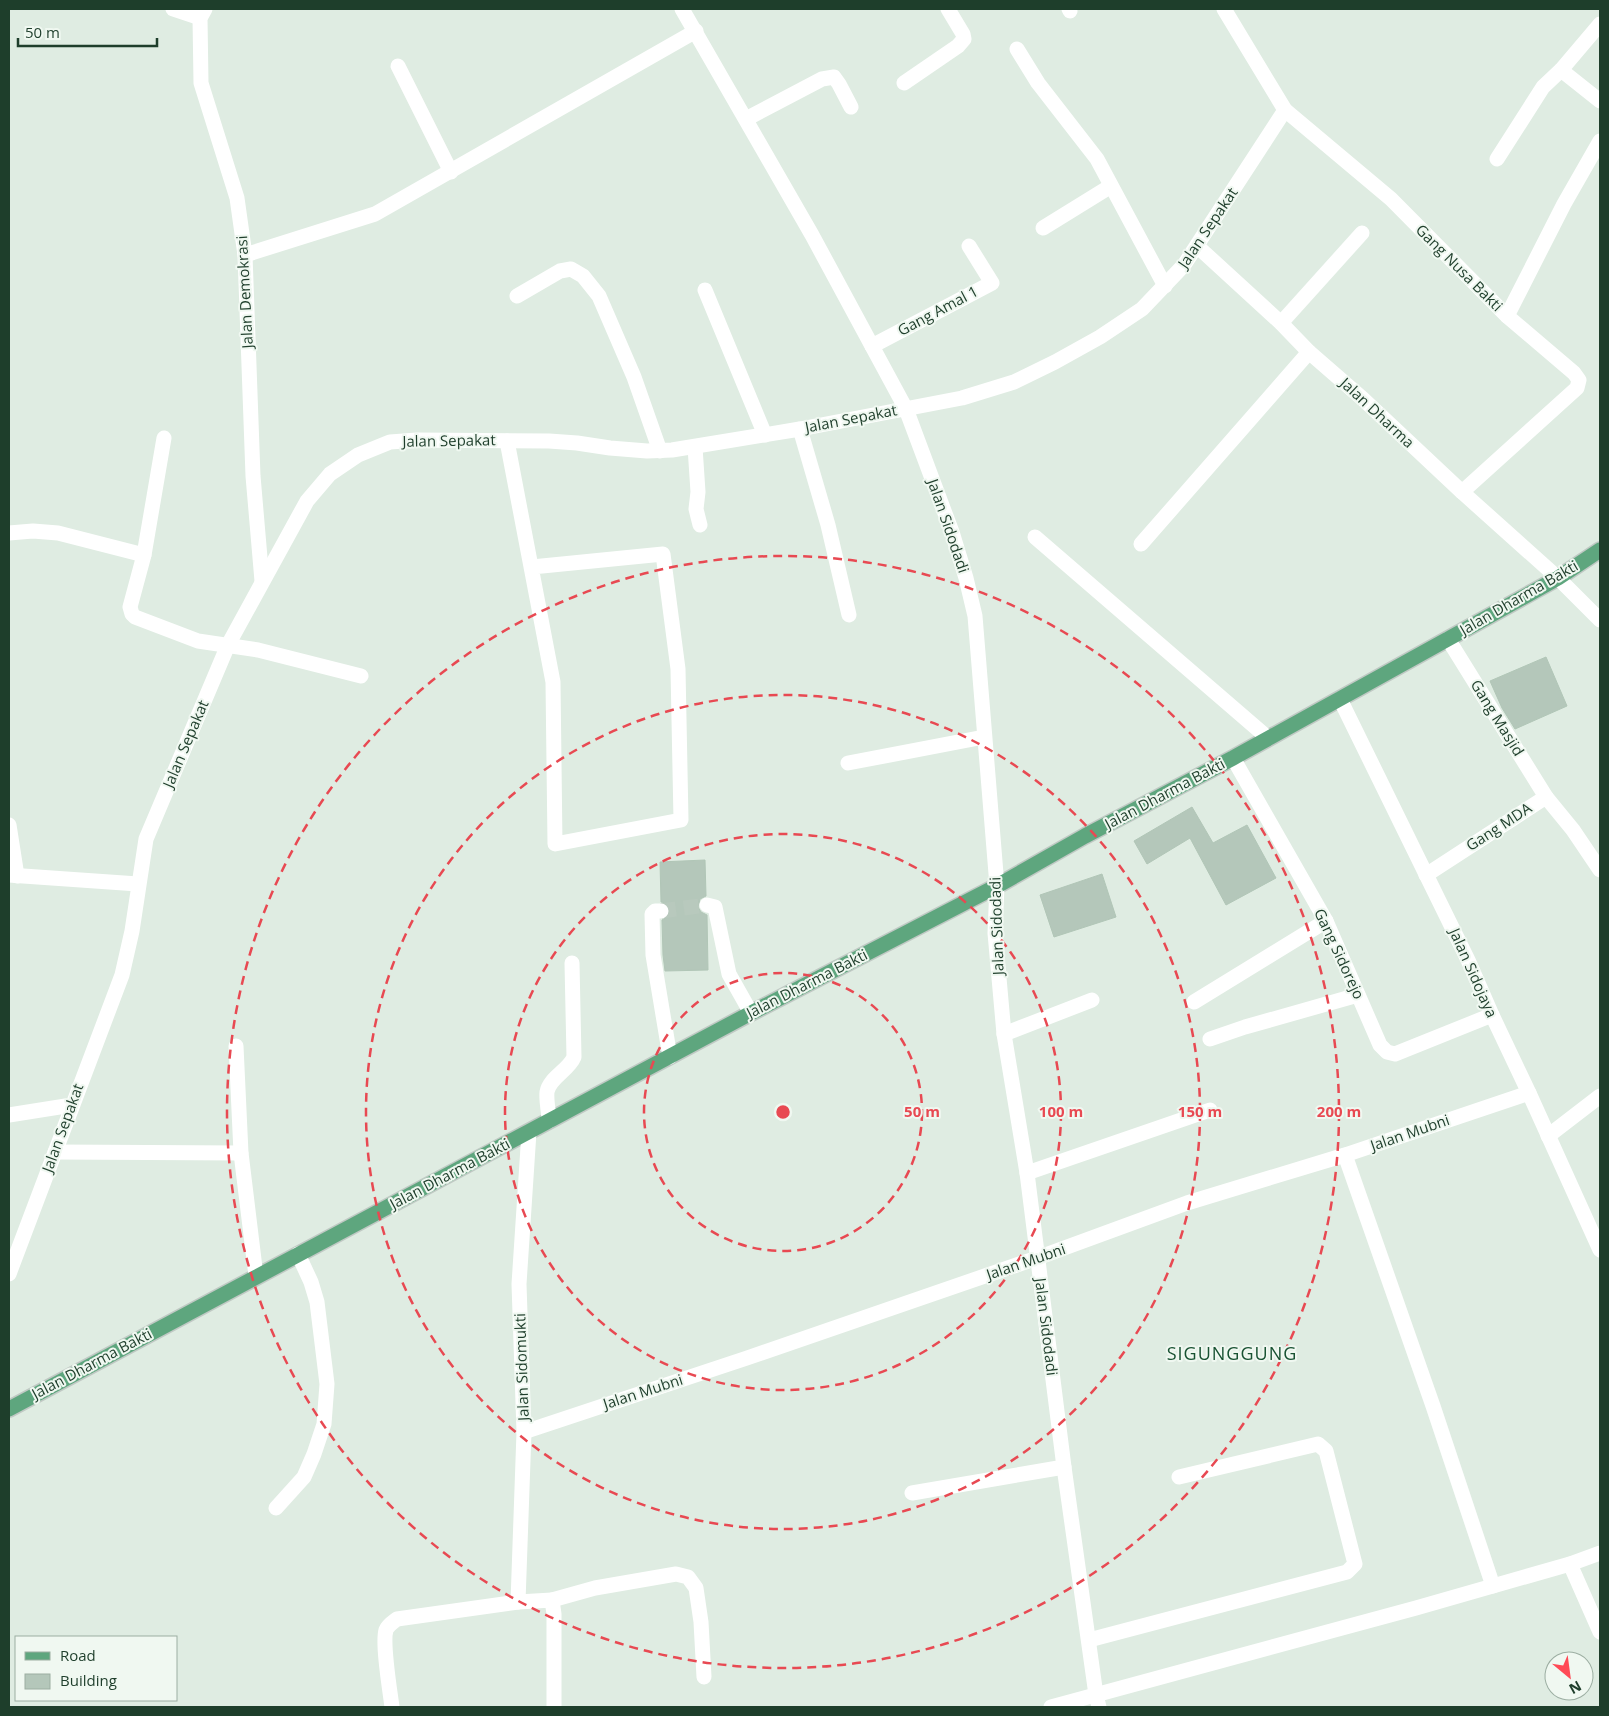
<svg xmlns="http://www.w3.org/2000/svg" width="1609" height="1716" viewBox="0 0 1609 1716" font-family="'Open Sans',sans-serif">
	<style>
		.building { fill: #b4c7ba; stroke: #b1c6b7 }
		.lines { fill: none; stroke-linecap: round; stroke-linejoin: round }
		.minor-tunnel { stroke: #b8c9bd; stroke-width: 15; stroke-dasharray: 15 8; stroke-linecap: butt }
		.major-casing { stroke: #c0c9c4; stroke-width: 18 }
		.minor { stroke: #fff; stroke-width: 15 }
		.major { stroke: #5ea67e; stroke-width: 15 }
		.ring { fill: none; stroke: #e84952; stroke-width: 2.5; stroke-dasharray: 9 6 }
		.labels { text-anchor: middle; stroke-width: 4; stroke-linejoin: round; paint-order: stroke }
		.street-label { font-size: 15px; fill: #1e3e2b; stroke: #f0f8f1 }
		.quarter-label { font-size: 18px; letter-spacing: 1px; fill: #185232; stroke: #f0f8f1 }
		.centre { fill: #e84952; stroke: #f0f8f1; stroke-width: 2.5 }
		.ring-label { font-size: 15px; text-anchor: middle; font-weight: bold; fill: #e84952; stroke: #f0f8f1; stroke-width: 4; stroke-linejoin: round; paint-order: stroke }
	</style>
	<rect width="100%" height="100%" fill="#dfece2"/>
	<!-- building -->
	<g class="building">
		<polygon points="1546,657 1567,706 1515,729 1502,708 1490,681"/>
		<polygon points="1192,807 1213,843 1247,825 1276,878 1226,905 1190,838 1147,864 1134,841"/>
		<polygon points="705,860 706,896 700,899 698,907 701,912 707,915 708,970 665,971 663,955 662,920 669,916 670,911 666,903 661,902 660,862"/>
		<polygon points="1102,874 1116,917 1054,937 1040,895"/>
	</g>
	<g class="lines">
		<!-- minor-tunnel -->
		<polyline class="minor-tunnel" points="661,911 707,905"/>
		<!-- major casing -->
		<g class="major-casing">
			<polyline id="major" points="9,1409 751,1013 997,886 1085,836 1233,758 1558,578 1600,550"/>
		</g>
		<!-- minor -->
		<g class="minor">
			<polyline points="173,9 200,18"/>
			<polyline points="205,9 200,18 201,83 237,198 245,255 253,476 262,581"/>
			<polyline points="682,9 812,235 906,409 952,532 966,578 975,616 997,886 995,933 1004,1034 1027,1173 1064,1467 1096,1695 1099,1707"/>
			<polyline points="1069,9 1070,11"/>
			<polyline points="1224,9 1285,110 1391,199 1507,316 1574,373 1579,380 1577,388 1462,492"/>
			<polyline points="1600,24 1561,70 1600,101"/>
			<polyline points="1017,49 1038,83 1097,159 1165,286"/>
			<polyline points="398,66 451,172"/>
			<polyline points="904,83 958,46 964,39 963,34 948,9"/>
			<polyline points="746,119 822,79 834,77 839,84 851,107"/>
			<polyline points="1497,159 1543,87 1561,70"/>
			<polyline points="1043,228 1111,186"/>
			<polyline points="1197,246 1281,323 1309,352 1363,399 1462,492 1558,578 1600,620"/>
			<polyline points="245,255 375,214 696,31"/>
			<polyline points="705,290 765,435"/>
			<polyline points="517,296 560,271 571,269 583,276 599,296 634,377 660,451"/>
			<polyline points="1507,316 1564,204 1600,141"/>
			<polyline points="1281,323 1362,233"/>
			<polyline points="872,346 992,283 969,246"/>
			<polyline points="800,429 828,525 849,615"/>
			<polyline points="164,438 144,555 130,607 132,614 135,617 198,641 258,650 361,676"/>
			<polyline points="507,441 553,682 555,844 681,820 678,669 663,554 532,567"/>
			<polyline points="695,447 698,492 696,509 700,525"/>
			<polyline points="9,533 33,531 58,533 144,555"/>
			<polyline points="1035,537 1268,738"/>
			<polyline points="1141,544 1309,352"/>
			<polyline points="1448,639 1546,797"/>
			<polyline points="1340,699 1468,960 1492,1015 1529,1093 1600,1250"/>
			<polyline points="1233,758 1326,921 1380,1045 1387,1052 1395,1054 1492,1015"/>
			<polyline points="848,763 984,737"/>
			<polyline points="9,825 17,876"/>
			<polyline points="9,875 138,884"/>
			<polyline points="1426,875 1546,797 1573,830 1600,870"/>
			<polyline points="707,905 715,907 729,974 751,1013"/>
			<polyline points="661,911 655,911 652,914 653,955 670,1057"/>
			<polyline points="1194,1002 1326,921"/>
			<polyline points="1004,1034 1092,1000"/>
			<polyline points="1210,1039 1245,1027 1358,995"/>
			<polyline points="236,1046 241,1153 256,1276"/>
			<polyline points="9,1115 72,1105"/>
			<path d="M549,1121C549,1112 546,1101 547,1092C549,1078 569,1070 574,1057L572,963"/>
			<polyline points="529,1132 519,1284 524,1432 518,1602 552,1600 554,1614 554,1707"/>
			<polyline points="1548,1136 1600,1096"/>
			<polyline points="55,1152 241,1153"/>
			<polyline points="1345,1155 1433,1406 1493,1586"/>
			<polyline points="1027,1173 1210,1110"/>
			<polyline points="9,1274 122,975 132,931 146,839 228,645 307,501 330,474 358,455 390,442 417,440 549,441 577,443 610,448 647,451 672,450 800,429 962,398 1014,382 1055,362 1100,337 1142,309 1184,265 1285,110"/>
			<polyline points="524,1432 747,1358 1037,1258 1187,1203 1345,1155 1529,1093"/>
			<polyline points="912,1493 1064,1467"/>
			<polyline points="276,1508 304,1477 314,1454 324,1424 327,1384 317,1302 311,1282 298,1254"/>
			<polyline points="1570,1564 1600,1632"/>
			<polyline points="552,1600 595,1588 676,1574 688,1577 696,1588 701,1622 704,1677"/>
			<polyline points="1089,1640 1347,1572 1355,1564 1326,1451 1318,1444 1179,1477"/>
			<path d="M392,1707C390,1691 382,1643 386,1630C388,1625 393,1622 397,1619L518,1602"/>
			<polyline points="1051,1707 1416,1608 1570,1564 1600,1553"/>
		</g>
		<!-- major -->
		<use href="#major" class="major"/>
	</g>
	<!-- distance rings -->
	<g class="ring">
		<circle cx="783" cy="1112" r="139"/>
		<circle cx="783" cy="1112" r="278"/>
		<circle cx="783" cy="1112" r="417"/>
		<circle cx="783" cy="1112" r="556"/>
	</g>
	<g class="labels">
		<!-- street labels -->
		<g class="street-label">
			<text transform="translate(1208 228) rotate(-56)" y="5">Jalan Sepakat</text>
			<text transform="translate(1459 268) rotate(45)" y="5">Gang Nusa Bakti</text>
			<text transform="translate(245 292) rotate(-93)" y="5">Jalan Demokrasi</text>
			<text transform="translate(938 311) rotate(-28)" y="5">Gang Amal 1</text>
			<text transform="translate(1377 413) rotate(43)" y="5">Jalan Dharma</text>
			<text transform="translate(851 419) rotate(-11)" y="5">Jalan Sepakat</text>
			<text transform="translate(449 441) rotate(-1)" y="5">Jalan Sepakat</text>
			<text transform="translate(948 526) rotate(71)" y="5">Jalan Sidodadi</text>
			<text transform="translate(1519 598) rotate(-30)" y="5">Jalan Dharma Bakti</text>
			<text transform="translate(1497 718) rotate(58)" y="5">Gang Masjid</text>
			<text transform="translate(186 744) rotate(-67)" y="5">Jalan Sepakat</text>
			<text transform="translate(1165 794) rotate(-28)" y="5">Jalan Dharma Bakti</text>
			<text transform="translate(1499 827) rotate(-33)" y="5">Gang MDA</text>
			<text transform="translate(997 926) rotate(-92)" y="5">Jalan Sidodadi</text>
			<text transform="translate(1339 954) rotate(65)" y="5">Gang Sidorejo</text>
			<text transform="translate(1473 973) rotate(66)" y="5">Jalan Sidojaya</text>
			<text transform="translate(807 984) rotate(-27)" y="5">Jalan Dharma Bakti</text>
			<text transform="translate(63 1128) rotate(-70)" y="5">Jalan Sepakat</text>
			<text transform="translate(1410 1133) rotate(-19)" y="5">Jalan Mubni</text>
			<text transform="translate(450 1174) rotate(-28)" y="5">Jalan Dharma Bakti</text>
			<text transform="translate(1026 1262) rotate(-19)" y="5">Jalan Mubni</text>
			<text transform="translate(1046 1327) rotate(83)" y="5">Jalan Sidodadi</text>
			<text transform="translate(92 1364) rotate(-28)" y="5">Jalan Dharma Bakti</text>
			<text transform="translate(522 1367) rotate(-92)" y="5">Jalan Sidomukti</text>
			<text transform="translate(643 1392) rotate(-18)" y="5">Jalan Mubni</text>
		</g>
		<!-- quarter labels -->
		<g class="quarter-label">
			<text x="1232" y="1360">SIGUNGGUNG</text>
		</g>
	</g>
	<circle cx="783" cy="1112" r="8" class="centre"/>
	<g class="ring-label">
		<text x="922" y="1117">50 m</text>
		<text x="1061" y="1117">100 m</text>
		<text x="1200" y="1117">150 m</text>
		<text x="1339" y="1117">200 m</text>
	</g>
	<!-- border -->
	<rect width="1609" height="1716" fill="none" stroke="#1e3e2b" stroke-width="20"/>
	<!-- legend -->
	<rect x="15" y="1636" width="162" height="65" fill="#f0f8f1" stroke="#9caea2"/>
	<rect x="25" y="1652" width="25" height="8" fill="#5ea67e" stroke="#9caea2"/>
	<text x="60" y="1661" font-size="15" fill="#1e3e2b">Road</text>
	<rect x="25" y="1674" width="25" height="15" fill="#b4c7ba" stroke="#9caea2"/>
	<text x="60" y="1686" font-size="15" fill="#1e3e2b">Building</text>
	<!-- north arrow -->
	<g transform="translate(1569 1676) rotate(151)"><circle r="24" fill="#f0f8f1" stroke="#9caea2"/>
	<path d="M0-4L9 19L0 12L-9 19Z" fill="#ff4a56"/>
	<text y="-8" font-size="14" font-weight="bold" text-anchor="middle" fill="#1e3e2b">N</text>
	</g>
	<!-- scale -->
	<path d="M18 38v8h139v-8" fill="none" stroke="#1e3e2b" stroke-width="2.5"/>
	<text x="25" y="38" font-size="15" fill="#1e3e2b" stroke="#f0f8f1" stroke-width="4" paint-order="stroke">50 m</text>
</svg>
